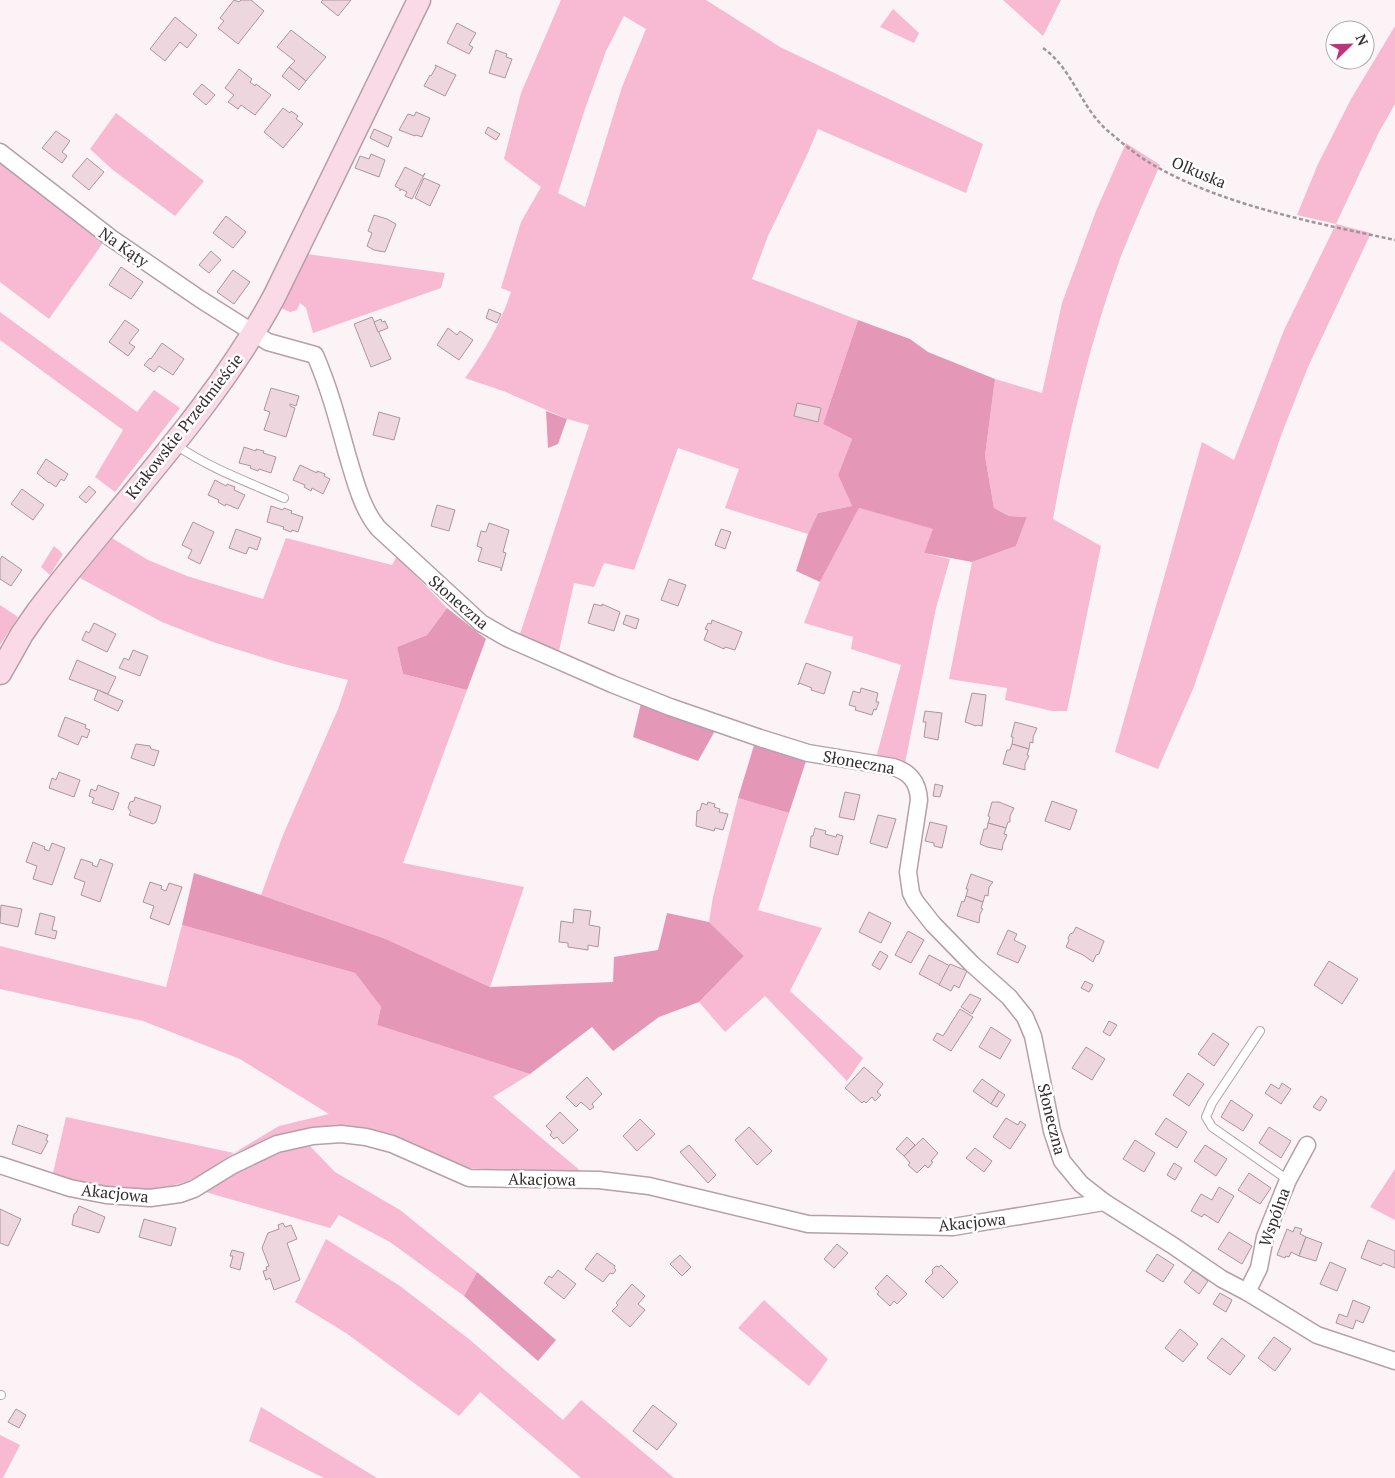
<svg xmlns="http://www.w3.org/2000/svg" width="1395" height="1478" viewBox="0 0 1395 1478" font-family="'PT Serif',serif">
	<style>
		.green { fill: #f8b9d2; fill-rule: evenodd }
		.forest { fill: #e597b7 }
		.building { fill: #eed6df; stroke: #ac969e }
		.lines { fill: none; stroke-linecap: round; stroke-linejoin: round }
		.service-casing { stroke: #b69fa8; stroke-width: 10 }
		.minor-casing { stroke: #b69fa8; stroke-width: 19 }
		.secondary-casing { stroke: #b69fa8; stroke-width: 25 }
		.path { stroke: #9f9699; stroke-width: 2.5; stroke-dasharray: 4 2.5; stroke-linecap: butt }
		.service { stroke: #fff; stroke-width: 8 }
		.minor { stroke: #fff; stroke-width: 16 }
		.secondary { stroke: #fbdae8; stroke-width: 22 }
		.labels { text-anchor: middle; stroke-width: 5; stroke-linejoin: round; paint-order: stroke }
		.street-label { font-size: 16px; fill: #352c2f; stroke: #fff }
	</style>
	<rect width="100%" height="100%" fill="#fcf3f6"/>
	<!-- green -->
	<g class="green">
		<path d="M561,0H706L780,47L983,144L966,193L818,129L807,155L768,236L752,279L858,320L823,424L852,439L838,475L852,506L818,513L808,534L725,508L739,469L678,448L634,570L604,563L594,587L574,583L559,651L519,637L589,425L567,419L506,392L465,378C484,352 501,323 511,292L501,288L521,222L541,187L504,159L521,93ZM624,16L646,29L622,87L585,207L558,193L585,109L606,51Z"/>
		<polygon points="1003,0 1061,0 1043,36"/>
		<polygon points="893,9 919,33 914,43 880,27"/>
		<polygon points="1395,26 1395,104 1379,132 1336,224 1371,233 1308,367 1282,433 1193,689 1158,769 1115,752 1202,442 1234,460 1284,330 1336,224 1297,215 1318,164 1351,99"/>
		<polygon points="116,113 204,181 175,216 113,170 90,149"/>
		<path d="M1126,143L1160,165C1147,195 1133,225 1121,256C1090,341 1069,430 1053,519L1101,546L1067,711H1052L1005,700L1007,688L949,679L972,562L1016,546L1027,517L1009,516L994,508L985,456L995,379L1042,393L1062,303L1096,211Z"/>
		<polygon points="0,159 105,240 49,319 0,282"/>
		<polygon points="307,254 445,273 441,288 313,333 306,308 300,303 297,310 290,312 281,308"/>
		<polygon points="0,312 137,412 154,390 180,408 115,492 95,477 123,430 0,340"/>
		<polygon points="859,508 934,529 924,553 950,559 936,608 905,763 876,758 901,665 851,649 853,637 804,623 820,582"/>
		<polygon points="112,538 148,560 187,576 263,599 286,538 392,565 397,556 447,608 427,635 397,647 403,674 467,690 403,863 524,887 490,987 386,939 261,895 283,835 338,709 348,680 284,664 213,642 162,622 80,578"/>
		<polygon points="54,546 63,554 50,575 41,567"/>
		<polygon points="0,605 18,617 0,645"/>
		<polygon points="738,798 789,813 758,910 822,928 790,991 863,1058 847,1081 765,996 725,1032 699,1002 744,956 709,922 713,897"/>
		<polygon points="182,925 355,973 381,1007 377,1025 530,1074 493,1097 583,1173 465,1168 390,1134 325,1127 283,1134 234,1153 204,1173 188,1181 157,1190 137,1191 104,1187 52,1177 66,1117 234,1153 279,1126 329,1114 240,1059 143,1021 0,989 0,946 166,987"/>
		<polygon points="308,1144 335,1172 400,1210 477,1272 464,1296 390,1242 339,1215 330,1228 202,1191 250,1161"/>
		<polygon points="1395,1169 1395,1220 1370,1207"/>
		<polygon points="326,1239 400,1286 470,1340 563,1420 581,1400 674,1478 581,1478 480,1392 459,1416 346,1333 295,1302"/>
		<polygon points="764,1300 828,1359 809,1386 738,1328"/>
		<polygon points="261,1407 377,1478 324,1478 249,1441"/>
		<polygon points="0,1435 20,1445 3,1478 0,1478"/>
	</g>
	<!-- forest -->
	<g class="forest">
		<polygon points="858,320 910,339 928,352 995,379 985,456 994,508 1009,516 1027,517 1016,546 972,562 924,553 933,529 859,508 820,582 796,571 808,534 818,513 852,506 838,475 852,439 823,424"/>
		<polygon points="546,411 567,419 558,444 548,448"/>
		<polygon points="447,608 486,639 467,690 403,674 397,647 427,635"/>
		<polygon points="641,703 716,729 698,761 633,737"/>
		<polygon points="755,742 807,758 789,813 738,798"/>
		<polygon points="194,873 261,895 386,939 490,987 613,982 614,957 658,950 667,913 709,922 744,956 699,1002 659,1017 613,1051 592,1027 530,1074 377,1025 381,1007 355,973 182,925"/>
		<polygon points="477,1272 556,1340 538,1361 464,1296"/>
	</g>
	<!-- building -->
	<g class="building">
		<polygon points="234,0 239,2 241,0 251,0 264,11 238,44 218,28 224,21 220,18"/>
		<polygon points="323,0 351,0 338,16 321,2"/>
		<polygon points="175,17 197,35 187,48 180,42 165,61 150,49"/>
		<polygon points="457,23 476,33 469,45 473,47 469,54 447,43"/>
		<polygon points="291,30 326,57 306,81 289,67 295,61 277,47"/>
		<polygon points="496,50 507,54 506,57 512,59 505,78 489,73"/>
		<polygon points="435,65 456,75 445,96 424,86 430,75 431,76 436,67"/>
		<polygon points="289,67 306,81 299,90 282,76"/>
		<polygon points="239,69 252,79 250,82 255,86 256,84 271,95 255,115 241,105 238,109 228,102 234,95 225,88"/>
		<polygon points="202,84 215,95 206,105 193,94"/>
		<polygon points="283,108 290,113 291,111 298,116 296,119 303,124 283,148 264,132"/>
		<polygon points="416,112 430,118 422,137 416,135 415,136 399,130 408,114 414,116"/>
		<polygon points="488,127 500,134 496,140 485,133"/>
		<polygon points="374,129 392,137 388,147 370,138"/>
		<polygon points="56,131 70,141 62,152 67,156 62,163 42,148"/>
		<polygon points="371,154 385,160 379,177 355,168 360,156 369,159"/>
		<polygon points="87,158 104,172 89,190 72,176"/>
		<polygon points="405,167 423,176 425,173 412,199 405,196 407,192 401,189 400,191 400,189 395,186"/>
		<polygon points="424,178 440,185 430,206 415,198"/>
		<polygon points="374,215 387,219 396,224 385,252 374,250 367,246 372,233 368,231"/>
		<polygon points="226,216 246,232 233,248 213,233"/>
		<polygon points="211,251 221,260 209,273 199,265"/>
		<polygon points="121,267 143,282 131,299 109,285"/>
		<polygon points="233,270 250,282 234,304 217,292"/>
		<polygon points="489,309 501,314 497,323 486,318"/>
		<polygon points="372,317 391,359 371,367 354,324"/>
		<polygon points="381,319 382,322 385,321 388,328 378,332 374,322"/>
		<polygon points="125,320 139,330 129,343 135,347 128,356 109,342"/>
		<polygon points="448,328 457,335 460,331 473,340 459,360 437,345"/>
		<polygon points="162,343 184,359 173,375 159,366 154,372 144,365 150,358 151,359"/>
		<polygon points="271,388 299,396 296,406 290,404 290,406 295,408 286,437 264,430 270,412 264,410"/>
		<polygon points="797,403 821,408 818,422 794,416"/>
		<polygon points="379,412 400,418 394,440 373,435"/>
		<polygon points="244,447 256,451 256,449 264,451 263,453 276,457 271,473 259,469 258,471 250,468 251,466 239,463"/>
		<polygon points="46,459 68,474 64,481 61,479 56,487 49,482 49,483 37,473"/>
		<polygon points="300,465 317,473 317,471 325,474 324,476 330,479 323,494 312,488 311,491 304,487 305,485 293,480"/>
		<polygon points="215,480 226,486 227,484 235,487 234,490 245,495 238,509 226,504 225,506 218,502 219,500 208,495"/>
		<polygon points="89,486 96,492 86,503 79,497"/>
		<polygon points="22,489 44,505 33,520 11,504"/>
		<polygon points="437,505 455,510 449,531 431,526"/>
		<polygon points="271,506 283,510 284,508 292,511 291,513 303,517 298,532 292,530 291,532 283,529 284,527 267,522"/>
		<polygon points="193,522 214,532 200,564 188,558 192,550 182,545"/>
		<polygon points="489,523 509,530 503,552 506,553 501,571 501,568 478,561 482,548 477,546 481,531 486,532"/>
		<polygon points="236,529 261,538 257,550 249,547 246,554 229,548"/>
		<polygon points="721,529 731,532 725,549 715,545"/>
		<polygon points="2,556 22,570 11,586 0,579 0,560"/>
		<polygon points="669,579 686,585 678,606 661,600"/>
		<polygon points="594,604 602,606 602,604 620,612 614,631 588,623"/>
		<polygon points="626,615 639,619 636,629 623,624"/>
		<polygon points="712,620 742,632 735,650 725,647 724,649 704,640 708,630 705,629 708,623 711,624"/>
		<polygon points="94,623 116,634 107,652 82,640 86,631 89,633"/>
		<polygon points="133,650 148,656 140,676 119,668 124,658 129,660"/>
		<polygon points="77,660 116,677 108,694 69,679"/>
		<polygon points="806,663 831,672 824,694 811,690 812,688 799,683 798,685"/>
		<polygon points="861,688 878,693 876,702 879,702 876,710 874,709 872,715 855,710 856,707 849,705 853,691 860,693"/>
		<polygon points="98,690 123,701 118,711 94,700"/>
		<polygon points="972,693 986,695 982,726 977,725 976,726 965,722"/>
		<polygon points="925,711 942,713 938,740 924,737 926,722 923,722"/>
		<polygon points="65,717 86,725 85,728 90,730 87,738 82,736 78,745 58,736"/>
		<polygon points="1015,722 1037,728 1033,737 1033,743 1030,742 1029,749 1012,744 1013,737 1011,737"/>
		<polygon points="136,744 150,746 151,749 159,751 154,766 131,758"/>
		<polygon points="1012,744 1029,749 1027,755 1029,756 1025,764 1025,770 1003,764 1007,750 1010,750"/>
		<polygon points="59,772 80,780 74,797 49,788 52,778 56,780"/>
		<polygon points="935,784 943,786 940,797 933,796"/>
		<polygon points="98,785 119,793 113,810 92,803 94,798 89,796 91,789 96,791"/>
		<polygon points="845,792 860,795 854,820 839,817"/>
		<polygon points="135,797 161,806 156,822 153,824 129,815 131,812 128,808 130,802 134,801"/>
		<polygon points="1052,801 1077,810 1070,830 1045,821"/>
		<polygon points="708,802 715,804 714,807 720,809 719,812 728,814 723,830 715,828 714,831 696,826 697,811 700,810 702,803 707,805"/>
		<polygon points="992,802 999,802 1014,808 1010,816 1010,822 1008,822 1006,828 988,823 990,817 988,816"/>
		<polygon points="878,815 896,819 887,848 870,843"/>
		<polygon points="930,822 947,826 942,848 934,846 934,843 925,841"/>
		<polygon points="988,823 1006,828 1004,834 1007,835 1003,844 1002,850 987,847 980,844 984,829 987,829"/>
		<polygon points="815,828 826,831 825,834 836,837 837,834 843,836 838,855 810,847 811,836 813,836"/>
		<polygon points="33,842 45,847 44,849 49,851 52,843 65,848 52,885 33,879 37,866 26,862"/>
		<polygon points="81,859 93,863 92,865 97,867 100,859 113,864 100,902 81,895 85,882 74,878"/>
		<polygon points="971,874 993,882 989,887 988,896 985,895 983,902 966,896 968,889 966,889"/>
		<polygon points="150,882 162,886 161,889 166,891 169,883 182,887 169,925 150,918 154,906 143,902"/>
		<polygon points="966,896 983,902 981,908 983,909 980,914 979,923 957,916 962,901 964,902"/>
		<polygon points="1,905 22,909 18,927 0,923"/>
		<polygon points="574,909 591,911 589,925 600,927 598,947 588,945 588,950 568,947 568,943 559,942 561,921 573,923"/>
		<polygon points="869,912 891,923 881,943 859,932"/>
		<polygon points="40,913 55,917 52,930 57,931 55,939 35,934"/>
		<polygon points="1076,927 1104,941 1099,954 1096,955 1093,962 1083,955 1066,947 1069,940 1068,938 1070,934 1073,933"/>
		<polygon points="1008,930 1017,934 1014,940 1026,946 1018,963 997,954"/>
		<polygon points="908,931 924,940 911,963 895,955"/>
		<polygon points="880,951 888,956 880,970 872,965"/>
		<polygon points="929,955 950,966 940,985 919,974"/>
		<polygon points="1329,961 1358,979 1342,1004 1314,985"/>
		<polygon points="950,964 967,971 959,988 954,985 951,991 939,985"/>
		<polygon points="1085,981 1093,985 1089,992 1081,988"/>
		<polygon points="970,994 981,999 972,1014 961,1007"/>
		<polygon points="960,1009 973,1017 951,1051 933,1040 937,1033 943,1036"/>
		<polygon points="1109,1021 1117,1025 1110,1036 1103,1032"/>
		<polygon points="991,1027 1011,1040 1000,1059 979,1047"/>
		<polygon points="1213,1033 1229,1044 1214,1066 1198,1054"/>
		<polygon points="1086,1047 1105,1059 1092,1080 1072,1068"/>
		<polygon points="864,1067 883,1084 877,1092 881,1095 875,1101 872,1097 866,1103 864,1101 862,1103 845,1088"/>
		<polygon points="1188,1073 1204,1084 1189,1106 1173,1095"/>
		<polygon points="587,1077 602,1094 592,1104 594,1107 590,1110 581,1102 576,1107 566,1097"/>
		<polygon points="982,1079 999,1091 991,1104 973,1091"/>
		<polygon points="1282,1083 1291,1089 1281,1104 1265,1093 1271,1084 1279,1089"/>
		<polygon points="999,1091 1005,1095 997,1107 991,1104"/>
		<polygon points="1321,1096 1327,1100 1320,1111 1313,1107"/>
		<polygon points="1231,1100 1253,1115 1243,1131 1221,1117"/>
		<polygon points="560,1112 578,1130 563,1144 557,1137 554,1139 550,1135 552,1132 546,1126"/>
		<polygon points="1006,1118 1018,1125 1020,1121 1026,1125 1010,1149 993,1137"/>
		<polygon points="1166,1118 1187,1132 1177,1148 1155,1134"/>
		<polygon points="640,1119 655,1134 637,1151 623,1136"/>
		<polygon points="18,1125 48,1135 46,1140 48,1141 41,1154 12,1144"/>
		<polygon points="749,1127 772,1151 757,1165 735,1140"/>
		<polygon points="1269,1127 1291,1141 1281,1158 1259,1143"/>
		<polygon points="907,1137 915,1145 904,1156 896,1149"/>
		<polygon points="923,1138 938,1153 931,1161 933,1162 928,1168 925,1165 917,1173 908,1165 910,1163 904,1156"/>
		<polygon points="1135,1140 1155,1153 1144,1172 1123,1159"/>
		<polygon points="689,1145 716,1175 708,1183 680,1152"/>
		<polygon points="1205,1145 1227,1159 1216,1176 1194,1161"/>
		<polygon points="975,1148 992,1161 984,1172 966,1158"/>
		<polygon points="1174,1163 1182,1168 1175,1180 1167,1175"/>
		<polygon points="1249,1173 1271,1188 1260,1204 1238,1190"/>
		<polygon points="1219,1187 1234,1196 1218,1223 1204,1214 1202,1217 1191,1211 1201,1194 1212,1200"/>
		<polygon points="79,1206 105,1217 99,1233 72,1225 74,1214 76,1213"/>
		<polygon points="0,1209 21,1219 8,1246 0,1243"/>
		<polygon points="144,1219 176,1228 171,1246 139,1237"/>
		<polygon points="283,1223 285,1227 291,1225 297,1239 287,1243 300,1280 274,1290 270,1278 266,1280 263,1271 267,1270 266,1267 269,1266 262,1248 268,1233 279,1229 278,1225"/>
		<polygon points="1295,1227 1302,1229 1300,1234 1306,1237 1299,1256 1291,1252 1289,1257 1286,1256 1285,1258 1277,1255 1287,1229 1293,1232"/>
		<polygon points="1229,1232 1252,1246 1242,1264 1218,1249"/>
		<polygon points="1306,1237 1322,1243 1316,1261 1299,1256"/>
		<polygon points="1368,1240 1395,1251 1395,1268 1383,1263 1381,1266 1361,1258"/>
		<polygon points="837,1244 848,1253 834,1268 824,1259"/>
		<polygon points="232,1250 244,1253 240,1270 230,1267 233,1256 230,1256"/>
		<polygon points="597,1253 615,1266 614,1268 616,1270 613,1274 610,1273 603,1282 585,1269"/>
		<polygon points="1157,1254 1174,1265 1163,1282 1146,1271"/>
		<polygon points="680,1255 691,1267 682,1276 670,1264"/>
		<polygon points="1330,1262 1346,1269 1337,1291 1320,1284"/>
		<polygon points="941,1265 958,1282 943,1298 925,1281 933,1273 932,1270 936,1266 939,1267"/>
		<polygon points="558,1270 576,1284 564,1299 544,1283 549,1276 552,1278"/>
		<polygon points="1193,1270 1208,1281 1199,1294 1184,1282"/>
		<polygon points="887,1275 907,1294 897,1304 894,1301 890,1306 877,1294 879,1292 875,1288"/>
		<polygon points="632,1284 645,1296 638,1304 645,1310 630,1327 612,1311 618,1305 616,1303"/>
		<polygon points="1220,1293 1232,1300 1226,1312 1213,1304"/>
		<polygon points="1353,1300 1370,1307 1363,1323 1356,1320 1353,1329 1336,1323 1339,1314 1347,1317"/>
		<polygon points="1180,1329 1198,1344 1183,1362 1165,1348"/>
		<polygon points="1274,1337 1291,1349 1275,1371 1258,1358"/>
		<polygon points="1222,1338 1245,1356 1230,1375 1207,1358"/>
		<polygon points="653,1405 677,1424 657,1450 633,1431"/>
		<polygon points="16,1409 26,1415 19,1428 8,1422"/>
	</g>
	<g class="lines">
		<!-- service casing -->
		<g class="service-casing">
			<g id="service">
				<path d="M176,445C209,468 248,482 284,498"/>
				<polyline points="1260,1031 1212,1103 1206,1117 1212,1127 1288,1180"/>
				<polyline points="0,1395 1,1395"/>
			</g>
		</g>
		<!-- minor casing -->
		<g class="minor-casing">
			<g id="minor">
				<path d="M0,152L111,238L200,299L268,342L315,355C329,387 338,421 347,454C355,480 361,507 378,528L481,623L507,638L612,684L670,707L760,738L808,753L893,767C910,772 918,782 919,800L908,872L911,893L915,901L933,924L972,964L1009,997L1025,1017L1033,1036L1052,1131L1062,1161L1081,1184L1104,1202L1172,1245L1222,1279L1247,1292L1317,1335L1395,1361"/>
				<polyline points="0,1165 70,1188 106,1195 150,1198 180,1194 194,1189 233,1165 277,1144 313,1136 341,1134 366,1137 392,1144 469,1178 599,1180 649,1186 808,1224 953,1227 1104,1202"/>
				<polyline points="1247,1292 1259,1268 1265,1237 1288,1180 1307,1145"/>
			</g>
		</g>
		<!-- secondary casing -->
		<g class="secondary-casing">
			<path id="secondary" d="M0,673L22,634L38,611C117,507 212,412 274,297L419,0"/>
		</g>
		<!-- path -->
		<path class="path" d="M1043,48C1072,68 1081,108 1108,131C1121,142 1135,154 1150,163C1220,205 1316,223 1395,240"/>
		<!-- service -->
		<use href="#service" class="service"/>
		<!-- minor -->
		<use href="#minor" class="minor"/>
		<!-- secondary -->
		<use href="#secondary" class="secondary"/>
	</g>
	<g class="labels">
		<!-- street labels -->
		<g class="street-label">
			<text transform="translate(1199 172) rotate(23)" y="6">Olkuska</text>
			<text transform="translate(124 247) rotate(35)" y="6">Na Kąty</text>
			<text transform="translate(184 426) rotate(-52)" y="6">Krakowskie Przedmieście</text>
			<text transform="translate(459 602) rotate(41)" y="6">Słoneczna</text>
			<text transform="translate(859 762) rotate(10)" y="6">Słoneczna</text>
			<text transform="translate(1052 1119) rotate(76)" y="6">Słoneczna</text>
			<text transform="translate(542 1179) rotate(1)" y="6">Akacjowa</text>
			<text transform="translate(115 1193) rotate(6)" y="6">Akacjowa</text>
			<text transform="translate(1274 1217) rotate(-70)" y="6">Wspólna</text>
			<text transform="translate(972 1222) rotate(-6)" y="6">Akacjowa</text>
		</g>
	</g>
	<!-- north arrow -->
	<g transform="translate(1350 45) rotate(67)"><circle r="24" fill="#ffffff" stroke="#aeabac"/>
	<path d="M0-4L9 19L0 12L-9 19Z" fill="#bb367a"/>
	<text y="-8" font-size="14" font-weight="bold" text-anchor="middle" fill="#352c2f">N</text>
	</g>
</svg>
